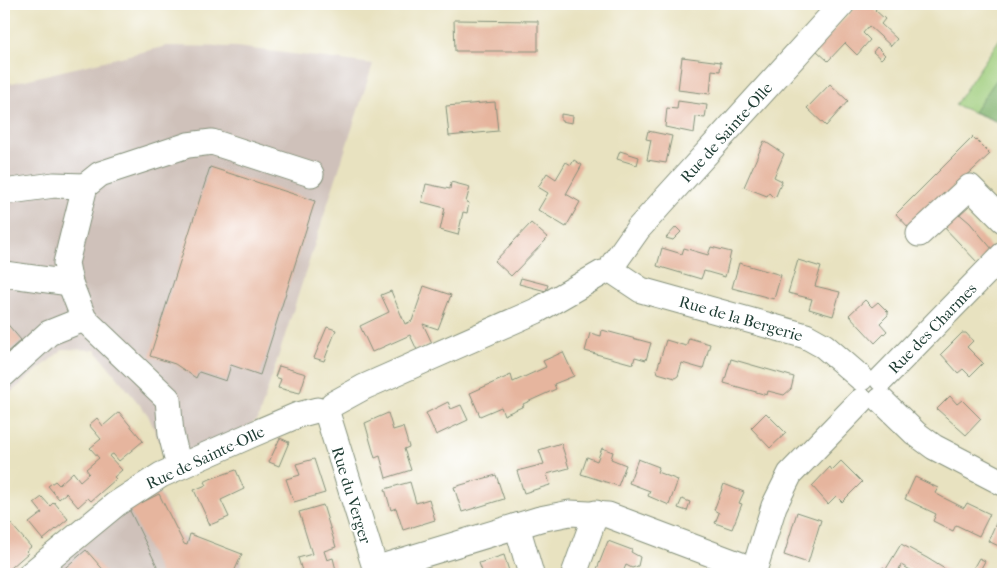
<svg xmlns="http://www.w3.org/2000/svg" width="1007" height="578" viewBox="0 0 1007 578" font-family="'IM FELL French Canon',serif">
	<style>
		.industrial { fill: #cfc1ba }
		.green { fill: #9ecc7a; stroke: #5e8457 }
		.forest { fill: #7eb06a; stroke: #4e764f }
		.building { fill: #e6b59e }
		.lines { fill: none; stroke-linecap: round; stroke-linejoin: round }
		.minor-casing { stroke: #84907a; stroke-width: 27 }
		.minor { stroke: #fff; stroke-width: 25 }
		.labels { text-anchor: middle; stroke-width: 4; stroke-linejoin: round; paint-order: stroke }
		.street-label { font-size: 16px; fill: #1f3d34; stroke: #fff }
	</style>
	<rect width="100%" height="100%" fill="#fff"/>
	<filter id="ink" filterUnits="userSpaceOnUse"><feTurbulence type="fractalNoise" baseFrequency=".02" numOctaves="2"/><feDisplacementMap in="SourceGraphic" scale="10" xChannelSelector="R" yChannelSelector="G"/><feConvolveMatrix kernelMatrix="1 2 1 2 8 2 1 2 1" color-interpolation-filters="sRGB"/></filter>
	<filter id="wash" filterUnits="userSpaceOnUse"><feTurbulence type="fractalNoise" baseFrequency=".0096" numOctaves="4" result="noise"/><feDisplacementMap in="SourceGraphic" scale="20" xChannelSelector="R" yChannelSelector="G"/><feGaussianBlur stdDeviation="1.12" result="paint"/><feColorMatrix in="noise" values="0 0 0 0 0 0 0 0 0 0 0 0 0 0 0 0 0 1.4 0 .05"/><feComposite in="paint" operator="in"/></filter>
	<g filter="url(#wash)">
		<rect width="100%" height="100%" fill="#e8e2c0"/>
		<!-- industrial -->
		<polygon class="industrial" points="167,46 236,47 373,64 258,419 158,490 182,537 242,560 237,574 61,574 56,568 126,510 132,477 167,459 148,415 95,350 63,349 4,398 4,85"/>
		<!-- green -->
		<polygon class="green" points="1003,34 1003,124 955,105"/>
		<!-- forest -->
		<polygon class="forest" points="1003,70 1003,124 974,112"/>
		<g id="blocks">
			<!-- building -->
			<g class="building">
				<polygon points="858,4 881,4 875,10 885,19 881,24 897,39 891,46 869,26 863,33 870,40 857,55 845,43 828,61 816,50"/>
				<polygon points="454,20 538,21 538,51 455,51"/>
				<polygon points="877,47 885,55 881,59 873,52"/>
				<polygon points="682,57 721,62 720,71 712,70 710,94 678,90"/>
				<polygon points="830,84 848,101 826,126 807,108"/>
				<polygon points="678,101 707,105 705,118 696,117 694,133 665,127 667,108 677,109"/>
				<polygon points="495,102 498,131 449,136 446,106"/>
				<polygon points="561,114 573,116 572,123 561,121"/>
				<polygon points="648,131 672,136 666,163 647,160 651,140 646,139"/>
				<polygon points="973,137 990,154 910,229 896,214"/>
				<polygon points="764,141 784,154 774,177 782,181 776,196 773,197 769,193 767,196 744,187"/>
				<polygon points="620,151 639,157 637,165 617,159"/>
				<polygon points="574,160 582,165 566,194 580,202 566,227 538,210 548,193 538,187 547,173 556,179 566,162 571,165"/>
				<polygon points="210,167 315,201 260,375 231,365 226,381 199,372 196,378 175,364 150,356"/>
				<polygon points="451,182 470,187 466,202 469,203 467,213 463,212 458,235 440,230 445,208 422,202 426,184 450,189"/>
				<polygon points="956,211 970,223 992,249 978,263 942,225"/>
				<polygon points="531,223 548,238 511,276 495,261"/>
				<polygon points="676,227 681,232 673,240 666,238"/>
				<polygon points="711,247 731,252 725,277 704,271 701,279 657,266 662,248 682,254 684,248 708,255"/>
				<polygon points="798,260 821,267 815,286 840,292 833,316 809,309 812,299 788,293"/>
				<polygon points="739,263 781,275 774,299 732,288"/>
				<polygon points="521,278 548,285 546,291 519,284"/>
				<polygon points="424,286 451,295 438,329 423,324 432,343 417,350 410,335 372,352 360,326 389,312 381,295 391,291 405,324 412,321"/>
				<polygon points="865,300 872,307 878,302 888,312 888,315 880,323 887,331 875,343 849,315"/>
				<polygon points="4,320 21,340 4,355"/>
				<polygon points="327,327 336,330 324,361 314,358"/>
				<polygon points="602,330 651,343 646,360 635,357 633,364 585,351 590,333 601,336"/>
				<polygon points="962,333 966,333 973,341 967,347 983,363 970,376 963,369 958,373 941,354"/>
				<polygon points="689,338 710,344 703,369 682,363 678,376 675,378 658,373 657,370 666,340 686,346"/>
				<polygon points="563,352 574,376 554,384 556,389 523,404 524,406 504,415 501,407 480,416 470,393 511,375 513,382 546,367 543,361"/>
				<polygon points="731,359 794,377 791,389 784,395 768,391 767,395 724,383"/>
				<polygon points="279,366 306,374 300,393 278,388 281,379 275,377"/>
				<polygon points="950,396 957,404 962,400 981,419 966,435 937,409"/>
				<polygon points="448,402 451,409 461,405 468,420 436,435 426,413"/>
				<polygon points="119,412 143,441 119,461 113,454 109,456 122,470 114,477 116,479 91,501 88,498 78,507 66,493 59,499 48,486 55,481 59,485 73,472 80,481 89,473 86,469 99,458 90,448 101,439 89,425 97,418 103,426"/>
				<polygon points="388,413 393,430 403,427 409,447 404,449 411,470 386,478 380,456 375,458 365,423"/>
				<polygon points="766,413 786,433 770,448 751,428"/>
				<polygon points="280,438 289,442 279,466 269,462"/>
				<polygon points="561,443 569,468 547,474 550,485 524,493 517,471 544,464 539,450"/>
				<polygon points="602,448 613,452 611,459 626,465 618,486 581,474 587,457 597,461"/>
				<polygon points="314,459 325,493 294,502 286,479 300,475 296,464"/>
				<polygon points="638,459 659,467 657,472 678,480 669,505 648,496 650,491 629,483"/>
				<polygon points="841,461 862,482 842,502 836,496 828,504 812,486 830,467 832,470"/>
				<polygon points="236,470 244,489 221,500 229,517 210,525 194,490 206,485 204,482 210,479"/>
				<polygon points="496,475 504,499 462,512 454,487"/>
				<polygon points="915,477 938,488 935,493 944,498 964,508 967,503 990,514 979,536 956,525 953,531 933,521 936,514 905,499"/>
				<polygon points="410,482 416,503 429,499 435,520 403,530 396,508 391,510 385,489"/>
				<polygon points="724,484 744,492 739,503 742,504 732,529 715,523 719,513 714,510"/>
				<polygon points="159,494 184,544 187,545 190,534 242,554 233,574 161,574 129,509"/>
				<polygon points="42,497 50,506 54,502 68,519 43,540 29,523 42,513 34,503"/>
				<polygon points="682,499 690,502 687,511 678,508"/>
				<polygon points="323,505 336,547 324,551 327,560 333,558 337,574 303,574 298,558 312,554 299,512"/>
				<polygon points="797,512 821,520 808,563 784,555"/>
				<polygon points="997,521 1003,524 1003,548 988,541"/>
				<polygon points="11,524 31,547 26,551 28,553 4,574 4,544 7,542 4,539 4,530"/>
				<polygon points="608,541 632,550 631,552 640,557 638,566 632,568 626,565 622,574 595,574"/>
				<polygon points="901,544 927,558 953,574 918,574 901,565 897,574 890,572 888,574 879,574 883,567 886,569"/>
				<polygon points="86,550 107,574 63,574 60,572"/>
				<polygon points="504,555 510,574 483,574 479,563"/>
				<polygon points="979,558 985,561 978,574 970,574"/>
			</g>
		</g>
	</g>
	<g filter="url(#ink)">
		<use href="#blocks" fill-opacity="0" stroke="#84907a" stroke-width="1"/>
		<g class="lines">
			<!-- minor casing -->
			<g class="minor-casing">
				<g id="minor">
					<polyline points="4,192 54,185 85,186"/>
					<polyline points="919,234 970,187 1003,220"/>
					<polyline points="614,263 638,229 842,4"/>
					<polyline points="614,272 641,290 806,336 824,346 861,378"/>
					<polyline points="4,274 70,283"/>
					<polyline points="4,374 49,333 84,319"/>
					<polyline points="882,379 1003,255"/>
					<polyline points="881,400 915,433 934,447 1003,483"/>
					<polyline points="333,404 364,387 536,311 602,273"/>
					<polyline points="328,416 377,574"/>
					<polyline points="179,466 171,434 168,399 84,319 70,283 66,263 85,186 100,174 188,145 212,142 311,174"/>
					<polyline points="517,526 531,574"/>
					<polyline points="375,569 540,519 570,513 608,515 754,570"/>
					<polyline points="31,574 116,504 161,475 251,435 298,415 317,410"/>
					<polyline points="574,574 596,513"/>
					<polyline points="753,574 774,506 790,474 861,401"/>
				</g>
			</g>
			<!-- minor -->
			<use href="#minor" class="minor"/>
		</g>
	</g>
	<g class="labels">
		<!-- street labels -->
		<g class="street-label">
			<text transform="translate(726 132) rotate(-48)" y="6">Rue de Sainte-Olle</text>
			<text transform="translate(741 318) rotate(16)" y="6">Rue de la Bergerie</text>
			<text transform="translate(932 328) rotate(-46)" y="6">Rue des Charmes</text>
			<text transform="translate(205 457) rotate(-25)" y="6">Rue de Sainte-Olle</text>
			<text transform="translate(352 495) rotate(73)" y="6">Rue du Verger</text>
		</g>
	</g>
	<!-- margin -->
	<rect width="1007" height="578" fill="none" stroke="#fff" stroke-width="20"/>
</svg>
